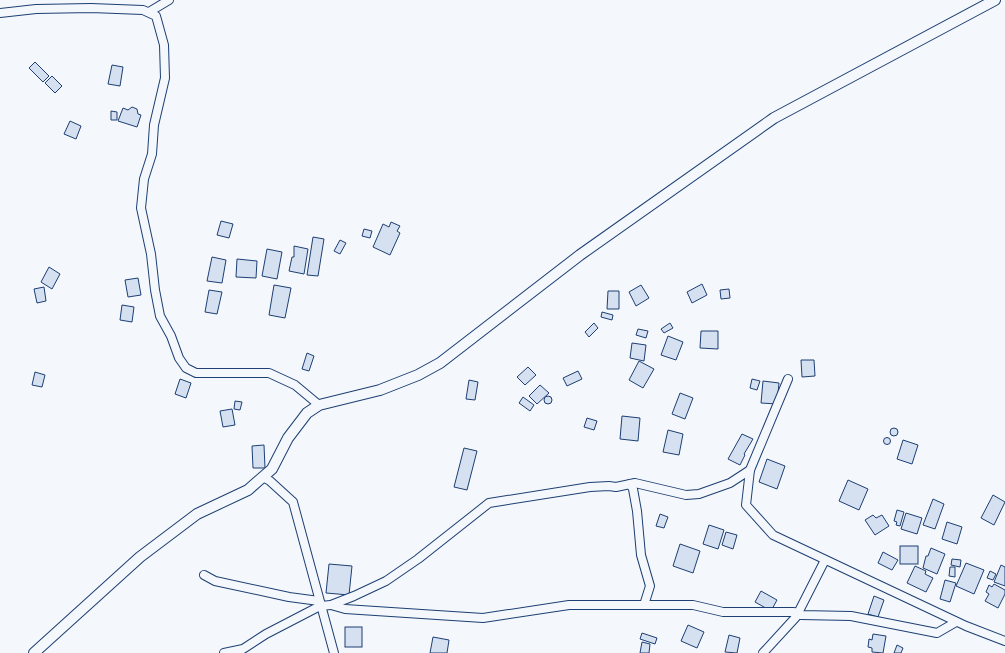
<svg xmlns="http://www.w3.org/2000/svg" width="1005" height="653" viewBox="0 0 1005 653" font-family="Poppins,sans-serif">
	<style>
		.building { fill: #d5e0f0; stroke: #1d3f73 }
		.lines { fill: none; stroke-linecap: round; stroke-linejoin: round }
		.minor-casing { stroke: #1d3f73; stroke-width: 10 }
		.tertiary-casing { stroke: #1d3f73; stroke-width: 12 }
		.minor { stroke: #f4f7fb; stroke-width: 8 }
		.tertiary { stroke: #f4f7fb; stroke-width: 10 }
	</style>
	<rect width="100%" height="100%" fill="#f4f7fb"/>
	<!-- building -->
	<g class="building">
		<polygon points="35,62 49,76 43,82 29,68"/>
		<polygon points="112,65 123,67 120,86 108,84"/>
		<polygon points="52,76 62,86 55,93 45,83"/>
		<polygon points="132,107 137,109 138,114 141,115 137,127 118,121 123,108 128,110"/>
		<polygon points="111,111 117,112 117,120 111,120"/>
		<polygon points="70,121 81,126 76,139 64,134"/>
		<polygon points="221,221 233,224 229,238 217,235"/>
		<polygon points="391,222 400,226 397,231 400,233 390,255 373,247 383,224 389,227"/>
		<polygon points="364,229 372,231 370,238 362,236"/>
		<polygon points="313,237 324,239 318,276 307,275"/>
		<polygon points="340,240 346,243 340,254 334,251"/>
		<polygon points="294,246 308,249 304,274 289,271 292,257 294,257"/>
		<polygon points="267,249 282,252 277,279 262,276"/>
		<polygon points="212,257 226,260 222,283 207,281"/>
		<polygon points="237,259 257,261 256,278 236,277"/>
		<polygon points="49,267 60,274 52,289 41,282"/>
		<polygon points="138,278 141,295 128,297 125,280"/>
		<polygon points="702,284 707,295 692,303 687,292"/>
		<polygon points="274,285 291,288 285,318 269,315"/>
		<polygon points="641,285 649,298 636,306 629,292"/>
		<polygon points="44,287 46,301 37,303 34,289"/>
		<polygon points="729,289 730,298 721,299 720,290"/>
		<polygon points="209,290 222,292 217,314 205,312"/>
		<polygon points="608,291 619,291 619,309 607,309"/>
		<polygon points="122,305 134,307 132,322 120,320"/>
		<polygon points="602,312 613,315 612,320 601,317"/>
		<polygon points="594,323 598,328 589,337 585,332"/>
		<polygon points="670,323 673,328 664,333 661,329"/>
		<polygon points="638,329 648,331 646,338 636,335"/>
		<polygon points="701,331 718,331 718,349 700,348"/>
		<polygon points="668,336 683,342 676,360 661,355"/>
		<polygon points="632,343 646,345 644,361 630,358"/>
		<polygon points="307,353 314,356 309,371 302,369"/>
		<polygon points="801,360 814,360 815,376 802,377"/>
		<polygon points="639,361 654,369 643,388 629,380"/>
		<polygon points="528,367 536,375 525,385 517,377"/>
		<polygon points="578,371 582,379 567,386 563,378"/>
		<polygon points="35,372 45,375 42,387 32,385"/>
		<polygon points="180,379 191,383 186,398 175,394"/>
		<polygon points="752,379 760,381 757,390 750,388"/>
		<polygon points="469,380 478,382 475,400 466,399"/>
		<polygon points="763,381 779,383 777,404 761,403"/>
		<polygon points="540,385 549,393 537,404 529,396"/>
		<polygon points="680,393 693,398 685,419 672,414"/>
		<circle cx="548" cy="400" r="4"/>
		<polygon points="523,397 534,405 530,411 519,403"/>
		<polygon points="235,401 242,402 240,410 234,409"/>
		<polygon points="232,409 235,425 223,427 220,411"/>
		<polygon points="622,416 640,418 638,441 620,439"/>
		<polygon points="587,418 597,421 594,430 584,427"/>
		<circle cx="894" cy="432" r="4"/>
		<polygon points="668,430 683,434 679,455 663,452"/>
		<polygon points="742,434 753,439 744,454 745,455 740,465 728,459"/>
		<circle cx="887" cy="441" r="3.5"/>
		<polygon points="903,440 918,445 912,464 897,459"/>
		<polygon points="264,445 265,468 253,468 252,446"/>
		<polygon points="464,448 477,451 467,490 454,487"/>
		<polygon points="767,459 785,466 777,489 759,482"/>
		<polygon points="848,480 868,489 859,510 839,501"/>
		<polygon points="993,495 1005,502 994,525 981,518"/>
		<polygon points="933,499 944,504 935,529 923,525"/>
		<polygon points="897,510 904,512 900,526 896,525 897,522 894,521"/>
		<polygon points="906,513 922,518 917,534 901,529"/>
		<polygon points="660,514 668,517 664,528 656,526"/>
		<polygon points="873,515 876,518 882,515 889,526 875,535 865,520"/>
		<polygon points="947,522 962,527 957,544 942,539"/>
		<polygon points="709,525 724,530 718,549 703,544"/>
		<polygon points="726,532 737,535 733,549 722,545"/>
		<polygon points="680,544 700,551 693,573 673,566"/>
		<rect x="900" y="546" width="18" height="18"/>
		<polygon points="931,548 945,554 937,574 923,568 926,556 928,556"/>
		<polygon points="883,552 898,560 892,570 878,563"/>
		<polygon points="952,559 961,560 960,567 951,565"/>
		<polygon points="966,563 984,570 974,594 956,586"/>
		<polygon points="329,564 352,566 349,595 326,593"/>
		<polygon points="1001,565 1005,567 1005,586 994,582"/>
		<polygon points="915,566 926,571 925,574 933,578 926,592 907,583"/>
		<polygon points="950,567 955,567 955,577 949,576"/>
		<polygon points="990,571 996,574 993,580 987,578"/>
		<polygon points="945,580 956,583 950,602 940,599"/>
		<polygon points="994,584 1005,590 1005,594 998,608 985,601 989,594 986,592 989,585 992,587"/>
		<polygon points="761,591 777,600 771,611 755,602"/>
		<polygon points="874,596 884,600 878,617 868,614"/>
		<polygon points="688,625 704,632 697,648 681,641"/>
		<rect x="345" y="627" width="17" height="20"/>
		<polygon points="642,633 657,638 655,644 640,639"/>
		<polygon points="873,634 886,636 883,653 872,652 872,648 868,647 869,639 872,640"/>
		<polygon points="729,635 740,638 737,653 725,652"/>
		<polygon points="433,637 449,640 447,653 430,653"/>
		<polygon points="642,642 650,644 649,653 640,653"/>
		<polygon points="897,645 903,648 901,653 894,653"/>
	</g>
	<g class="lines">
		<!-- minor casing -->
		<g class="minor-casing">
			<g id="minor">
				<polyline points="149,12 169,0"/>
				<polyline points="0,13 36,9 91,8 143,10 156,16 164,45 165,78 154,125 152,154 144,179 141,208 151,254 155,290 160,316 171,336 179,358 186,368 196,373 269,373 295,385 319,405"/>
				<polyline points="788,379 750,470 746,505 773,535 966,626 1005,641"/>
				<polyline points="263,477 270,481 293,502 334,653"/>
				<polyline points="630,484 633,489 637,511 641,555 650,586 644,605"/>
				<polyline points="204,575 215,581 289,597 319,601"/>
				<polyline points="331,605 345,609 483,618 569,605 693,605 723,612 794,612 801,615 851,616 937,633 956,622"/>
				<polyline points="224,653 243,649 266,634 320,606 331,605 354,596 386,581 418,559 489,503 590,487 609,486 616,487 635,483 686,495 699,494 730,483 750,470"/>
				<polyline points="763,653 796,617 825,560"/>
			</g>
		</g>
		<!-- tertiary casing -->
		<g class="tertiary-casing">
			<polyline id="tertiary" points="34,653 140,557 197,514 248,490 257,482 272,469 288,438 307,413 319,405 380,390 418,375 440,363 580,255 774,118 995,0"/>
		</g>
		<!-- minor -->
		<use href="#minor" class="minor"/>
		<!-- tertiary -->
		<use href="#tertiary" class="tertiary"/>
	</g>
</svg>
